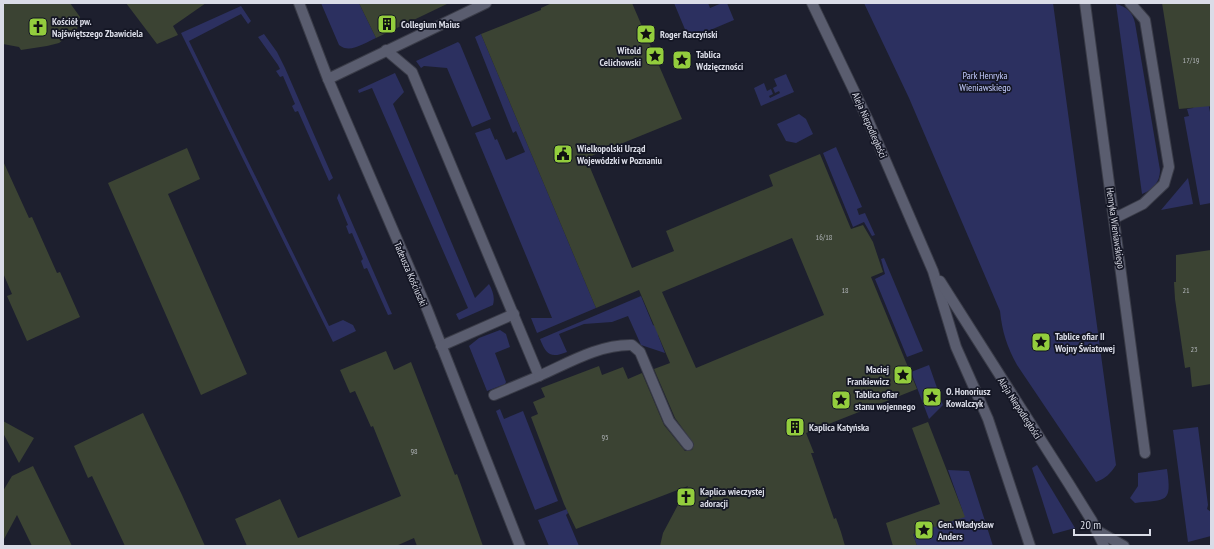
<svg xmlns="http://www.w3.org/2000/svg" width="1214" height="549" viewBox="0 0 1214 549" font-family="'PT Sans Narrow',sans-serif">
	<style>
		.green { fill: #2c3060 }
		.building { fill: #3b4333; fill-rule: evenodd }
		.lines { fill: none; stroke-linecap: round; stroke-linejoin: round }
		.minor-casing { stroke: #3a3c48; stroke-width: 12 }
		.minor { stroke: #5a5d6f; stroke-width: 10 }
		.labels { text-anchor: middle; stroke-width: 3.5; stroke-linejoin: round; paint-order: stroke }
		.number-label { font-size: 8px; fill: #b2b6ba }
		.poi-label { font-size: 10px; font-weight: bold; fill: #dadce7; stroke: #141624; text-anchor: start }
		.park-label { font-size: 10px; fill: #c3cbfd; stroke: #141624 }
		.street-label { font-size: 10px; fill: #dadce7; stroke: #141624 }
	</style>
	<rect width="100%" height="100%" fill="#1d1f2e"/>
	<!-- green -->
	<g class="green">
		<path d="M321,3H359L376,38C364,43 350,54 339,45Z"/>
		<polygon points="674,3 708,3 710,8 722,3 727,3 734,20 689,39"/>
		<path d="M864,3H1053L1116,465C1110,474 1106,478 1096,482L1085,466L1017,365C1007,347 1002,331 1000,311L909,98Z"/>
		<path d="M1116,4C1126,6 1133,13 1135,23L1160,170C1160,182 1153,190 1142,194Z"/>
		<polygon points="241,6 251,21 248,24 241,14 189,41 329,326 343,320 353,325 356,331 333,342 181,33"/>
		<polygon points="264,34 277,52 285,68 333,178 329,181 298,111 295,112 292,106 295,104 283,76 280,77 276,71 280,69 278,65 258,37"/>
		<polygon points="481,34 596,308 537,333 531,318 552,318 475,133 490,128 495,140 497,139 506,160 525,152 516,131 513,133 475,37"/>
		<polygon points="458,42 460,44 491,119 472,127 447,68 424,66 421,68 416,61"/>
		<path d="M395,73L404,92L393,104L475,298L489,284C493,291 495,298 493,305L459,320L456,314L468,308L372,88L359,93L358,90Z"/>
		<polygon points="786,74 794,92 761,106 754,88 764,83 767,91 771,89 773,94 769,96 770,98 780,93 779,91 775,93 773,88 777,86 774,79"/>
		<polygon points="1195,105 1211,105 1209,107 1211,117 1211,203 1200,205 1184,117 1189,116 1187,109 1193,108"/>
		<polygon points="799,114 806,119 813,134 796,143 786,141 777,124"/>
		<polygon points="836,147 862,207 857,209 859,215 865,213 875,235 872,236 864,222 853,227 823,153"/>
		<polygon points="1188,178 1193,204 1161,210"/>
		<polygon points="339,193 392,314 388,315 367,268 364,269 361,261 363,259 352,233 349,234 346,226 348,225 337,198"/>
		<polygon points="884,258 923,351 907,357 875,279 885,274 881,259"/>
		<path d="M641,296L653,325L665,331L658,335L665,353L641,345L628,316L612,322L584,324L559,334L567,352C550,359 546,354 540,339Z"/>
		<polygon points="500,330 506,334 510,347 495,353 506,382 505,384 487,391 469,346 479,338"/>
		<polygon points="929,365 943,405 929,419 911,372"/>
		<polygon points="500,409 504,419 523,411 558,501 535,510 496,411"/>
		<polygon points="1198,427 1208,505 1207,509 1211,512 1211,536 1188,542 1173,430"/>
		<polygon points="1037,465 1075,528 1053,534 1032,468"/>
		<path d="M1167,469C1172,504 1167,499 1135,503L1130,498L1138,486V473Z"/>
		<polygon points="948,470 969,471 993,546 917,546 913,534 963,512"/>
		<polygon points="567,509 568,513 566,515 579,546 549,546 538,520"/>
	</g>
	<!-- building -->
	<g class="building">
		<polygon points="3,3 70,3 80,17 77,29 59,43 47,46 21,50 19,47 3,44"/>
		<polygon points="126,3 206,3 173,26 178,35 157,44"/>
		<polygon points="359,3 449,3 376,38"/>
		<path d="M552,3H632L682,119L586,158L632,268L674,251L666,231L773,186L769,175L820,154L851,229L863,225L873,242L883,272L871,277L917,389L806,433L814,453H811L834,519L836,518L841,532L845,546H660L663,533L688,486L576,529L564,504L531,417L538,414L533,402L545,397L541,388L599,366L602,375L623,367L628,379L642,373L664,425L685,451L692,450L694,444L675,418L654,369L670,363L639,290L596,308L481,34L541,10V8ZM792,238L824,315L696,368L662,292Z"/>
		<polygon points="1162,3 1211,3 1211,106 1179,109"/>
		<polygon points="187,148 200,179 168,194 247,374 201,395 108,183"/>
		<polygon points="3,161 29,218 32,217 57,273 60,272 80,317 27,341 7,296 12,294 3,273"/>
		<polygon points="1211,250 1211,384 1192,387 1190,367 1185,368 1175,299 1174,282 1176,282 1176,255"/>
		<polygon points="386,351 394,370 411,362 455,475 457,474 483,546 417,546 414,538 396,546 247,546 235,519 280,499 298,538 401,496 373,426 371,427 355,391 350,393 340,370"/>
		<polygon points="143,413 182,495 205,546 125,546 92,476 88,478 74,446"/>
		<polygon points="3,421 34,438 19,463 3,433"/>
		<polygon points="928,422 965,517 913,534 917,546 893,546 886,523 940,504 912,428"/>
		<polygon points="33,466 72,546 32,546 17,515 3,541 3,491 12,476"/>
	</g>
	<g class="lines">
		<!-- minor casing -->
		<g class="minor-casing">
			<g id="minor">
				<polyline points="299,3 328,79 427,309 520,546"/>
				<polyline points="812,3 868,120 933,271 956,347 988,419 1030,546"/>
				<polyline points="1085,3 1145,453"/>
				<polyline points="386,50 412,72 539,376 494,395"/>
				<polyline points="328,79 486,3"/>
				<polyline points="1115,218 1143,204 1164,184 1169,167 1145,20 1130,3"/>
				<polyline points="940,281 1069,484 1092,521 1104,546"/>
				<polyline points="441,346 514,314"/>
				<path d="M539,376C568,363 600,344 632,345L640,352L669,421L688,445"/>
				<polyline points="1096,530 1124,546"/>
			</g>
		</g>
		<!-- minor -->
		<use href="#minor" class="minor"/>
	</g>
	<!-- icons -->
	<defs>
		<g id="building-square" transform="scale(1)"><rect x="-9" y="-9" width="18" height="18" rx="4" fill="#93cd3d" stroke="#141624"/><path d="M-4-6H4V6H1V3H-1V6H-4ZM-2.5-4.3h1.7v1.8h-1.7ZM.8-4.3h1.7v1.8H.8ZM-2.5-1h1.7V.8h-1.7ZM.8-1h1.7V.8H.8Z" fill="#111"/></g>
		<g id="church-square" transform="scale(1)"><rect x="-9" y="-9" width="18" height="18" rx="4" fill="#93cd3d" stroke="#141624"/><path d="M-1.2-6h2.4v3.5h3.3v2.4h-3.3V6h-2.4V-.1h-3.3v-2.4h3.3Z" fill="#111"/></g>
		<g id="sight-square" transform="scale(1)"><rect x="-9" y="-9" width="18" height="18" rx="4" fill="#93cd3d" stroke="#141624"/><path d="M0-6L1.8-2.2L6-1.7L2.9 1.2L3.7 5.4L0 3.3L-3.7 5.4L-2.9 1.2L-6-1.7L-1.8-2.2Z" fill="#111"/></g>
		<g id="civic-square" transform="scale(1)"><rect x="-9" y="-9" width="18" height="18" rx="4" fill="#93cd3d" stroke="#141624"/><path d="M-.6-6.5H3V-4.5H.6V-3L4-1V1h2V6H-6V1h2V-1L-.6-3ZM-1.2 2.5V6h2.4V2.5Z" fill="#111"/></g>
	</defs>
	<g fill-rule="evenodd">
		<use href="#building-square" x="387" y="24"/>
		<use href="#church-square" x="38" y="27"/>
		<use href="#sight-square" x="646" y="34"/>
		<use href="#sight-square" x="655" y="56"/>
		<use href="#sight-square" x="682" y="60"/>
		<use href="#civic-square" x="563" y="154"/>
		<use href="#sight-square" x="1041" y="342"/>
		<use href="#sight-square" x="903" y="375"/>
		<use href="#sight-square" x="932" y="397"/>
		<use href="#sight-square" x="841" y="400"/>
		<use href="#building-square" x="795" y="427"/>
		<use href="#church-square" x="686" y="497"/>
		<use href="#sight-square" x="924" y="530"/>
	</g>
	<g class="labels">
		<!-- number labels -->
		<g class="number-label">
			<text x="1191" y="63">17/19</text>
			<text x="824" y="240">16/18</text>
			<text x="845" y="293">18</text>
			<text x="1186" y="293">21</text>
			<text x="1194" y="352">23</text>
			<text x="605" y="440">95</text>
			<text x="414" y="454">98</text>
		</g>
		<!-- poi labels -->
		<g class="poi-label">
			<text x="52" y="25">Kościół pw.<tspan x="52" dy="12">Najświętszego Zbawiciela</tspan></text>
			<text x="401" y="28">Collegium Maius</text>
			<text x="660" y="38">Roger Raczyński</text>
			<text x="641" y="54" text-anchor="end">Witold<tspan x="641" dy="12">Celichowski</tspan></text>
			<text x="696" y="58">Tablica<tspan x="696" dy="12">Wdzięczności</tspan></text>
			<text x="577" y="152">Wielkopolski Urząd<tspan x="577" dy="12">Wojewódzki w Poznaniu</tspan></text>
			<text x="1055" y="340">Tablice ofiar II<tspan x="1055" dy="12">Wojny Światowej</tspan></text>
			<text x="889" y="373" text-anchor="end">Maciej<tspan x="889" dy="12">Frankiewicz</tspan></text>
			<text x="946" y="395">O. Honoriusz<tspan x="946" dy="12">Kowalczyk</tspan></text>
			<text x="855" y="398">Tablica ofiar<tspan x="855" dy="12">stanu wojennego</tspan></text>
			<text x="809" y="431">Kaplica Katyńska</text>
			<text x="700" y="495">Kaplica wieczystej<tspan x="700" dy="12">adoracji</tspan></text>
			<text x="938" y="528">Gen. Władysław<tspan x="938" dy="12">Anders</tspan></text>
		</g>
		<!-- park labels -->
		<g class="park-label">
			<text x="985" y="79">Park Henryka<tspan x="985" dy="12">Wieniawskiego</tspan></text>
		</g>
		<!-- street labels -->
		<g class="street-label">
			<text transform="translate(870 125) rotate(66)" y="4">Aleja Niepodległości</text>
			<text transform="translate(1116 228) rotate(82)" y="4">Henryka Wieniawskiego</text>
			<text transform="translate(411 274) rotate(67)" y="4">Tadeusza Kościuszki</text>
			<text transform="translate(1020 408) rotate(57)" y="4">Aleja Niepodległości</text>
		</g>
	</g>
	<!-- border -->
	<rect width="1214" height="549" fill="none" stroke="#dadce7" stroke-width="8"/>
	<!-- scale -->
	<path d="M1074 529v6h76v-6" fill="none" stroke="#dadce7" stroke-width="2"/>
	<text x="1080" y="529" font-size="12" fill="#dadce7" stroke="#141624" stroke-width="3" paint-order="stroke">20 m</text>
</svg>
